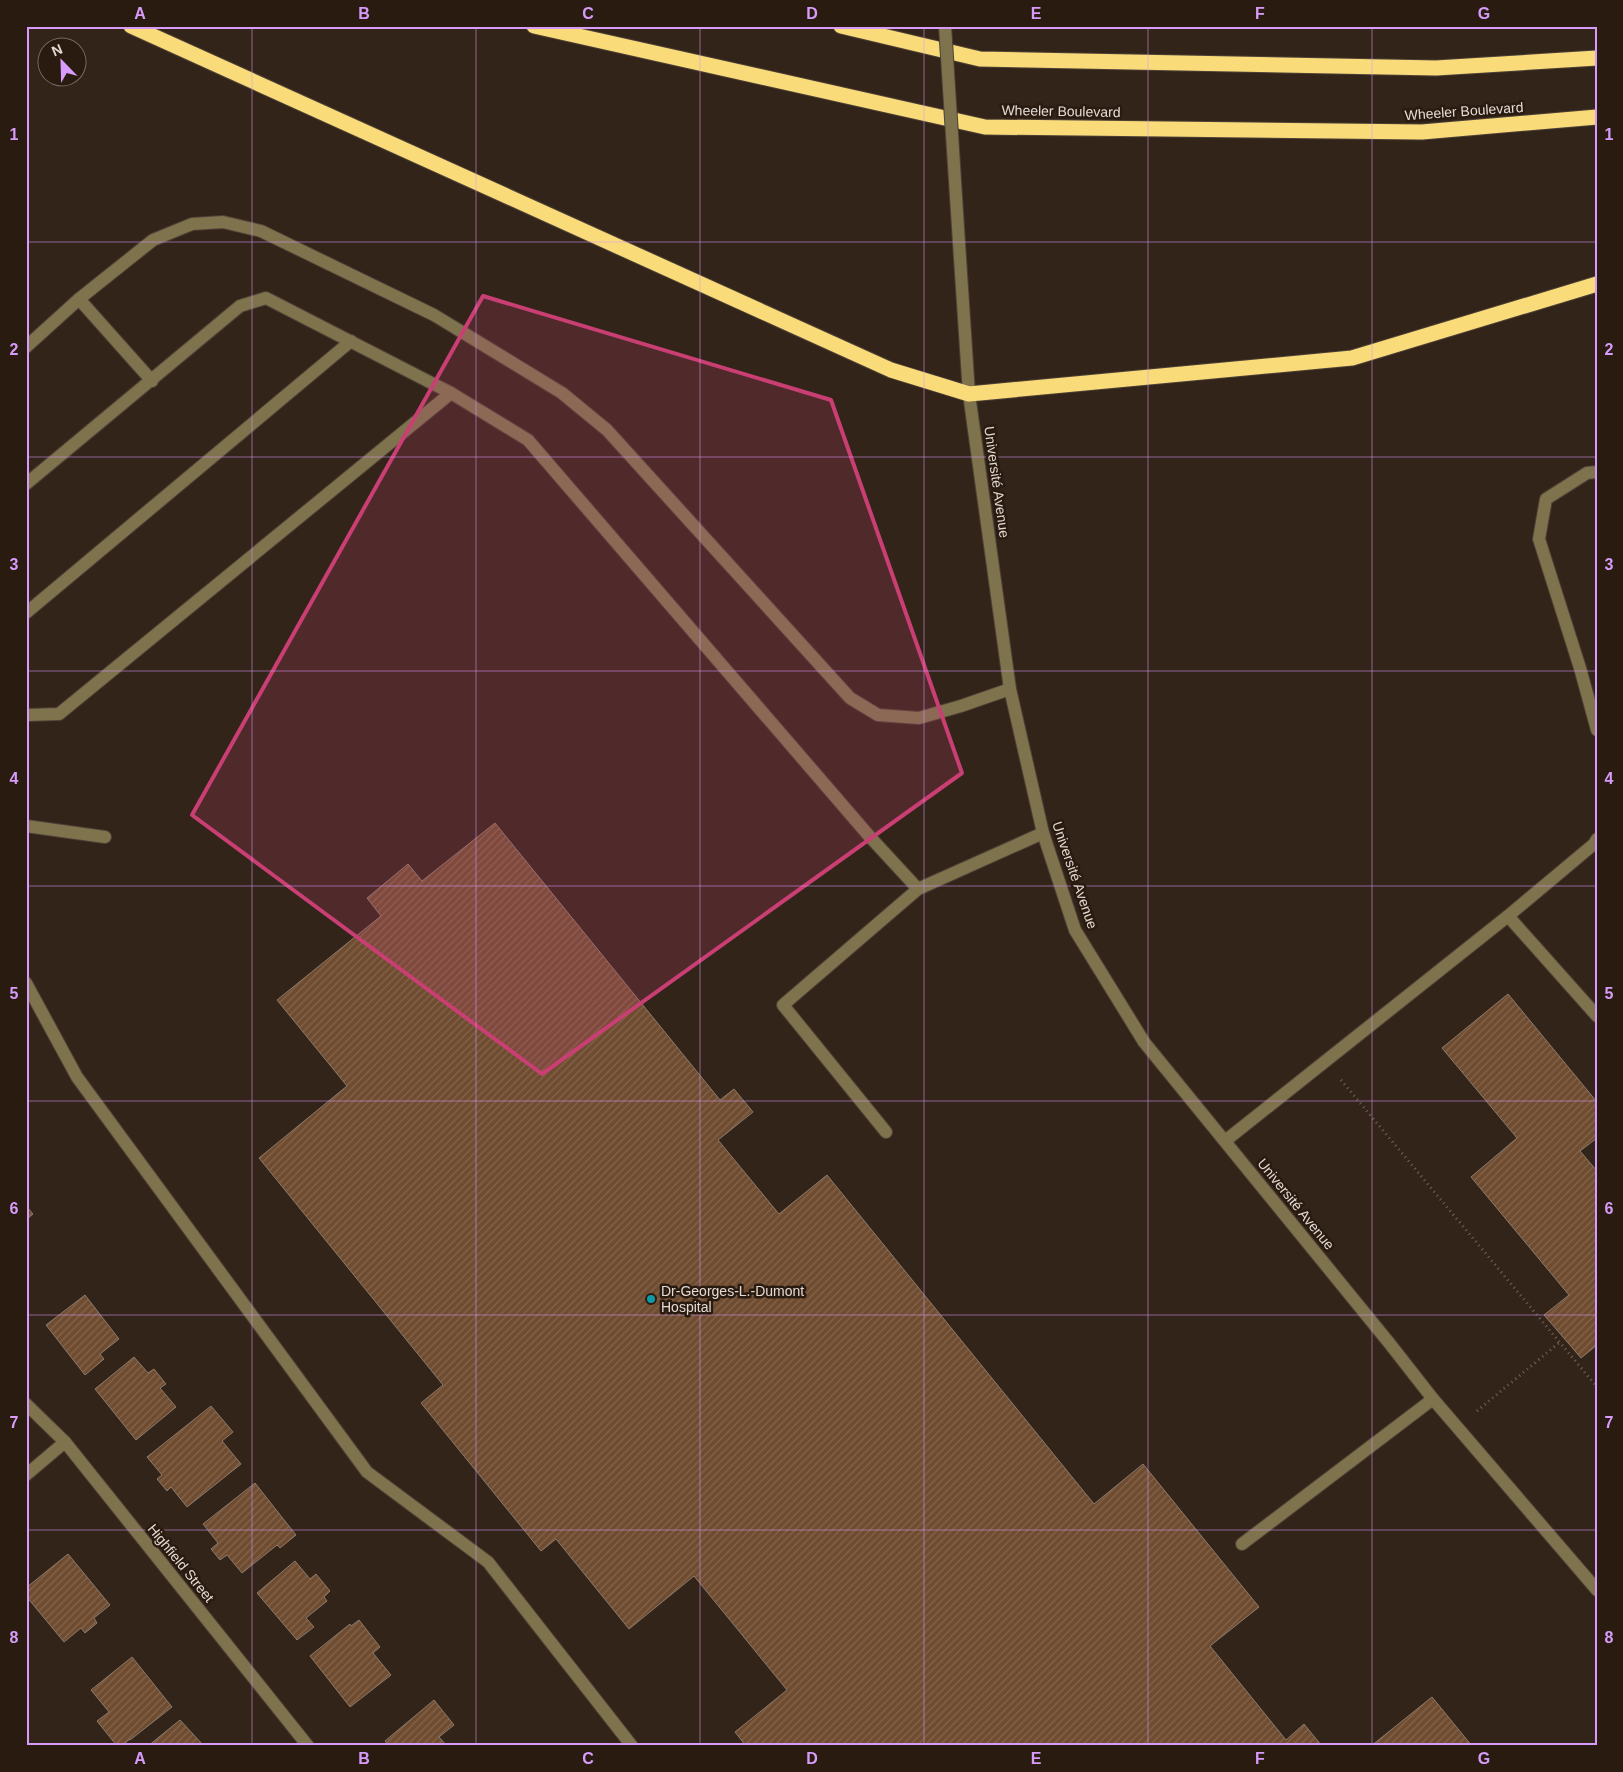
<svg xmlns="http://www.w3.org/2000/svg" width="1623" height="1772" viewBox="0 0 1623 1772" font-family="Arial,sans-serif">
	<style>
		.building { fill: url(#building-hatch); stroke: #8b7a6d }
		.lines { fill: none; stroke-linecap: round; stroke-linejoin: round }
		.minor-casing { stroke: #4f4137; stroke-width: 14 }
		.highway-casing { stroke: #4f4137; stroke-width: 17 }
		.path { stroke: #706359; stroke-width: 3; stroke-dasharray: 1 4; stroke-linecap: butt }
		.minor { stroke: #7e734d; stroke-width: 12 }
		.highway { stroke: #f9dc79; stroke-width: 15 }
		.minor-bridge-casing { stroke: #4f4137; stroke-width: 14; stroke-linecap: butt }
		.minor-bridge { stroke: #7e734d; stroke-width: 12 }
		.marked { fill: #c93f73; fill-opacity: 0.2; stroke: #c93f73; stroke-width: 4; stroke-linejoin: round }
		.grid { fill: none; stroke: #d79bf9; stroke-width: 1; stroke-opacity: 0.55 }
		.culture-dot { fill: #0f9aa8; stroke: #291b10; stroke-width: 2 }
		.labels { text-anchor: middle; stroke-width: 5; stroke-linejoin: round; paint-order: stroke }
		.street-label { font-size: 14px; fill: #e4dad3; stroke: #291b10 }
		.poi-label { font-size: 14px; fill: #e4dad3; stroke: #291b10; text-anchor: start }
		.neatline { fill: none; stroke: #d79bf9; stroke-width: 2 }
		.grid-label { font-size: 16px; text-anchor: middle; font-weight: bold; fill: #d79bf9 }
	</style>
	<defs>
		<pattern id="building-hatch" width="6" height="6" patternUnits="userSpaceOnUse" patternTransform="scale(1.25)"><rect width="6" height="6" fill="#6f4c30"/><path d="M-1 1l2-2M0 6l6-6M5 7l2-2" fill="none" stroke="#83654d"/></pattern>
	</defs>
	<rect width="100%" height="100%" fill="#332419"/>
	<!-- building -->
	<g class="building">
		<polygon points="495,823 720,1100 734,1089 753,1112 718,1140 779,1214 827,1175 1094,1504 1143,1464 1259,1607 1210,1646 1286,1740 1304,1724 1322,1746 746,1746 735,1732 787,1690 694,1576 629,1629 556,1539 541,1551 421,1403 443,1385 259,1158 347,1086 277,1000 381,916 367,898 408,864 422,881"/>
		<polygon points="1508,994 1597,1102 1597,1138 1580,1151 1597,1171 1597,1345 1581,1358 1544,1315 1569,1295 1471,1177 1517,1138 1442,1048"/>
		<polygon points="26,1206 33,1214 26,1220"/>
		<polygon points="85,1295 119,1339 100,1354 104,1359 85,1375 46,1325"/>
		<polygon points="134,1357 148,1373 154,1369 166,1384 160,1388 176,1407 136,1440 95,1389"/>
		<polygon points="211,1406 233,1432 222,1441 241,1464 187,1507 171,1487 167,1491 157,1479 162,1475 147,1457"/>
		<polygon points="255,1483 296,1535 280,1548 277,1545 242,1573 227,1555 220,1560 211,1549 218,1543 203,1524"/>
		<polygon points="68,1554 110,1605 94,1618 97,1623 85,1633 81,1628 64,1642 26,1596 26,1588"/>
		<polygon points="295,1561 310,1579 316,1574 330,1591 324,1597 327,1601 306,1618 314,1627 297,1640 257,1593"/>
		<polygon points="359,1620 380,1647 373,1653 391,1675 350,1707 310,1656 350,1624 351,1626"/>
		<polygon points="132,1657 172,1707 130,1740 130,1739 121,1746 117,1746 97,1721 109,1712 91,1690"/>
		<polygon points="1432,1697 1472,1746 1371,1746"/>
		<polygon points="434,1700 454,1725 439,1737 447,1746 389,1746 385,1741"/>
		<polygon points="180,1720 204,1746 148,1746"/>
	</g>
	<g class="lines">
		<!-- minor casing -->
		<g class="minor-casing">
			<g id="minor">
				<polyline points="959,243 969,394 1010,689 1043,833 1075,930 1144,1042 1390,1344 1433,1399 1597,1590"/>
				<polyline points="79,299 152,381"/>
				<polyline points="26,347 79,299 153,240 192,224 223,222 261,231 434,315 562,393 607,430 850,698 878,715 919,718 961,706 1010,689"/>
				<polyline points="1597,472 1587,473 1546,499 1539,539 1580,668 1597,730"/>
				<polyline points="26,484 240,306 266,298 451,393 528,440 870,837 918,889"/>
				<polyline points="26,613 351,341"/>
				<polyline points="26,715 59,714 451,393"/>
				<polyline points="26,826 105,837"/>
				<polyline points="1508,916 1597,1016"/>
				<polyline points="26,983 77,1077 367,1472 488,1562 632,1746"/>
				<polyline points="886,1132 783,1005 918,889 1043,833"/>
				<polyline points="1225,1141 1508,916 1594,844 1597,839"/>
				<polyline points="26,1404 65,1442 308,1746"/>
				<polyline points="26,1475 65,1442"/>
				<polyline points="1242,1544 1433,1399"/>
			</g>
		</g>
		<!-- highway casing -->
		<g class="highway-casing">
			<g id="highway">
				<polyline points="131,26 891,370 969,394 1352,358 1597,284"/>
				<polyline points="534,26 985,127 1422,132 1597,117"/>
				<polyline points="841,26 980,59 1436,68 1597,58"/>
			</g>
		</g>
		<!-- path -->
		<g class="path">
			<polyline points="1341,1080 1597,1387"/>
			<polyline points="1477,1411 1560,1342"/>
		</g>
		<!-- minor -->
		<use href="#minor" class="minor"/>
		<!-- highway -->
		<use href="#highway" class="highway"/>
		<!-- minor-bridge casing -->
		<g class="minor-bridge-casing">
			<polyline id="minor-bridge" points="945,26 959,243"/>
		</g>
		<!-- minor-bridge -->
		<use href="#minor-bridge" class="minor-bridge"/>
	</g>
	<!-- marked area -->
	<path class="marked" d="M483,296L831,400L962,773L542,1074L192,815Z"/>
	<!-- grid -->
	<path class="grid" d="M252,26V1746M476,26V1746M700,26V1746M924,26V1746M1148,26V1746M1372,26V1746M26,242H1597M26,457H1597M26,671H1597M26,886H1597M26,1101H1597M26,1315H1597M26,1530H1597"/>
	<!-- markers -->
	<circle class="culture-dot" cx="651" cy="1299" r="5"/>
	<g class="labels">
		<!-- street labels -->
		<g class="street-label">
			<text transform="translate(1061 111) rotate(1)" y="5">Wheeler Boulevard</text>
			<text transform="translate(1464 111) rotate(-4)" y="5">Wheeler Boulevard</text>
			<text transform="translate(997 482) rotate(82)" y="5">Université Avenue</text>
			<text transform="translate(1075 875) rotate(71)" y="5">Université Avenue</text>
			<text transform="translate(1296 1204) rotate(51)" y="5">Université Avenue</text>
			<text transform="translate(181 1563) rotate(51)" y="5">Highfield Street</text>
		</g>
		<!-- poi labels -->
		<g class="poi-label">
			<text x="661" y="1296">Dr-Georges-L.-Dumont<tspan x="661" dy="16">Hospital</tspan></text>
		</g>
	</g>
	<!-- border -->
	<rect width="1623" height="1772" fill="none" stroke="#291b10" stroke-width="55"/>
	<!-- north arrow -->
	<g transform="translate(62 62) rotate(337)"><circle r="24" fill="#291b10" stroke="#74675e"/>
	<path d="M0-4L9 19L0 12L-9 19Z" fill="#d79bf9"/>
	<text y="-8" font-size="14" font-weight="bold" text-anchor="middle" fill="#e4dad3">N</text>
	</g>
	<rect x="28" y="28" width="1568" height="1716" class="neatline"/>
	<g class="grid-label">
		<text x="140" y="19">A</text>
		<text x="364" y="19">B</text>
		<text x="588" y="19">C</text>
		<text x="812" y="19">D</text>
		<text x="1036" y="19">E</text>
		<text x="1260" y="19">F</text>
		<text x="1484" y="19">G</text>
		<text x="14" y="140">1</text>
		<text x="1609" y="140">1</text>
		<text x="14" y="355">2</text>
		<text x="1609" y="355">2</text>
		<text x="14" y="570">3</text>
		<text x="1609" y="570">3</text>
		<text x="14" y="784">4</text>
		<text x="1609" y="784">4</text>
		<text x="14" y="999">5</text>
		<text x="1609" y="999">5</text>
		<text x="14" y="1214">6</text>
		<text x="1609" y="1214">6</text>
		<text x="14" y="1428">7</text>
		<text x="1609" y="1428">7</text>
		<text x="14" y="1643">8</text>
		<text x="1609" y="1643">8</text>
		<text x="140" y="1764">A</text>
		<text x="364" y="1764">B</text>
		<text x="588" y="1764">C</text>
		<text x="812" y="1764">D</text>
		<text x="1036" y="1764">E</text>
		<text x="1260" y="1764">F</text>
		<text x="1484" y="1764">G</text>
	</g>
</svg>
